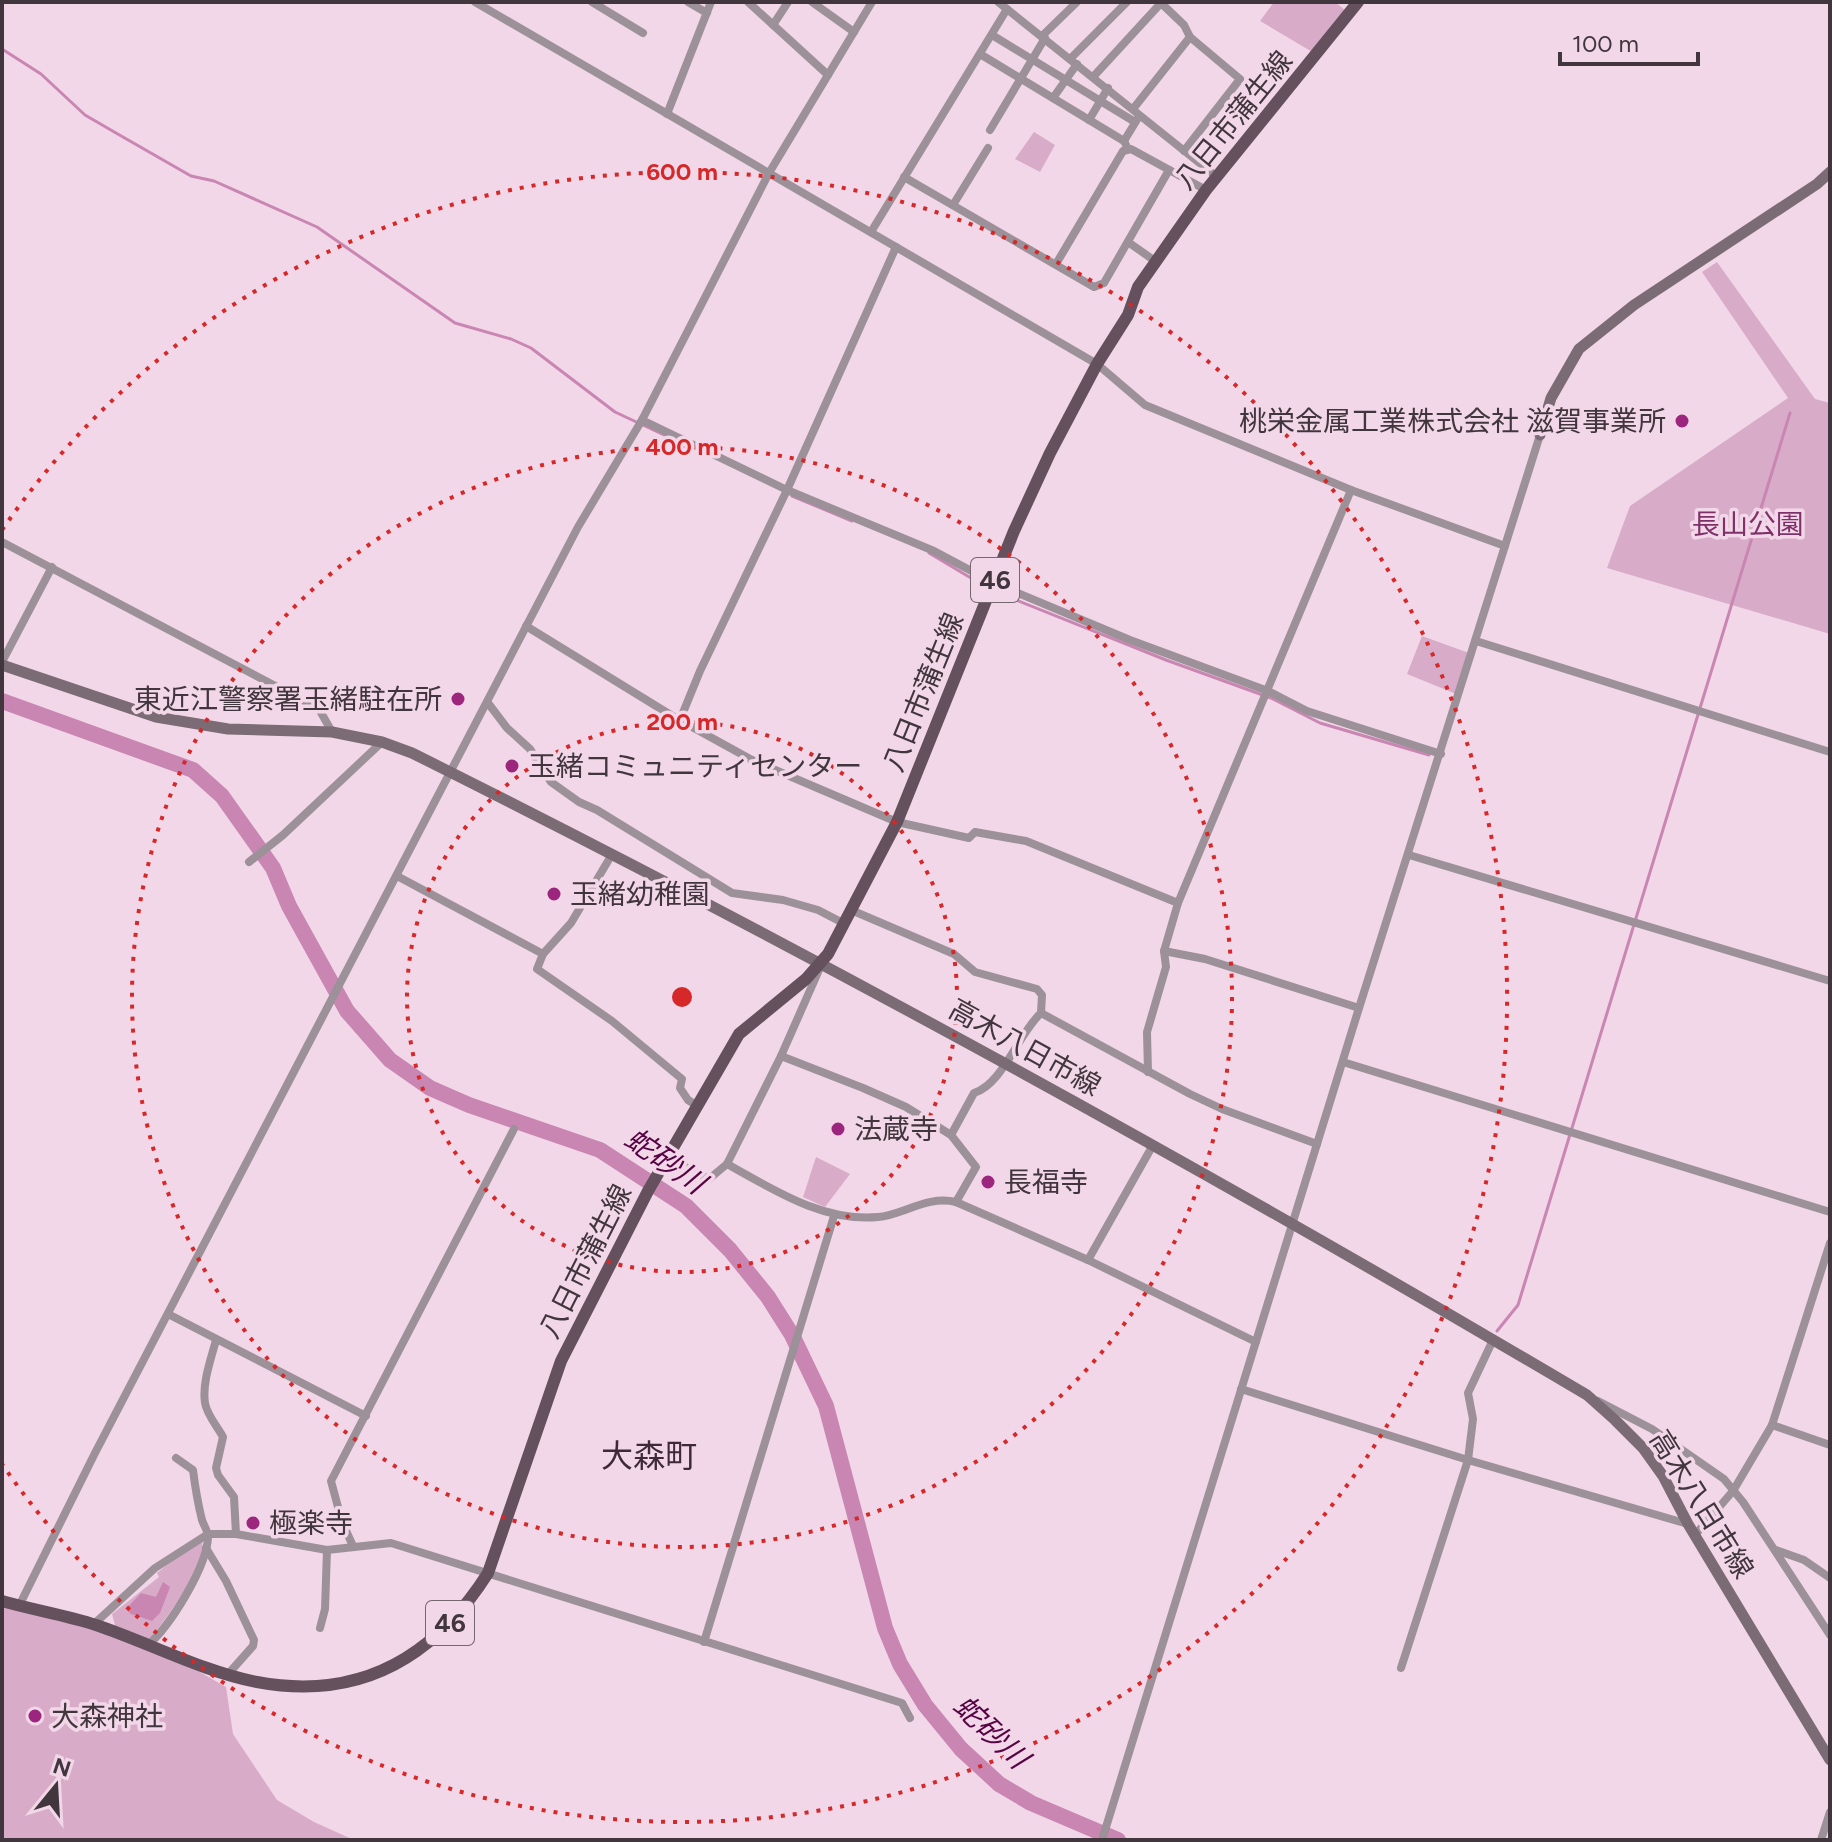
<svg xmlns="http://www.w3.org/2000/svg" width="1832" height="1842" viewBox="0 0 1832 1842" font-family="Figtree,'Noto Sans JP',sans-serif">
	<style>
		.green { fill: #d8acc8 }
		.water { fill: #c986b2 }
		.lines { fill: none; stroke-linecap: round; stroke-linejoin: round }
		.stream { stroke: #c986b2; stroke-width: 3 }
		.river { stroke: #c986b2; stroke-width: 16 }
		.street { stroke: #9c9198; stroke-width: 8 }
		.secondary { stroke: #7b6b75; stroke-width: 11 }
		.primary { stroke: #64515d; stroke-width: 12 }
		.ring { fill: none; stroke: #d62828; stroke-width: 4; stroke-dasharray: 4 8 }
		.poi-dot { fill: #9c257e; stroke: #f2d7e8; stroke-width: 3 }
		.labels { text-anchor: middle; stroke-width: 7; stroke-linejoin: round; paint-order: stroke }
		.shield { fill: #f2d7e8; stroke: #766670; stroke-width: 2 }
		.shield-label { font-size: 26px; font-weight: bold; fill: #41363d }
		.street-label { font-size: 28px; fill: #41363d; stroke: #f2d7e8 }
		.poi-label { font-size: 28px; fill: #41363d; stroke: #f2d7e8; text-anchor: start }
		.park-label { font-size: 28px; fill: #7f3069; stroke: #f2d7e8 }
		.water-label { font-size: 30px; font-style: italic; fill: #570445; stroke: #f2d7e8 }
		.quarter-label { font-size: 32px; fill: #3e2a37; stroke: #f2d7e8 }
		.centre { fill: #d62828; stroke: #f2d7e8; stroke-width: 4 }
		.ring-label { font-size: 24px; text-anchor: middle; font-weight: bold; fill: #d62828; stroke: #f2d7e8; stroke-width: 7; stroke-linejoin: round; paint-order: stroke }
	</style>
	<rect width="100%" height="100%" fill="#f2d7e8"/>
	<!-- green -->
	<g class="green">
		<polygon points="1274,2 1335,2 1346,11 1314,53 1260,21"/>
		<polygon points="1034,132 1055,145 1040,172 1015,159"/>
		<polygon points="1717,262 1815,399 1830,403 1830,634 1607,568 1630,506 1788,398 1702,272"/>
		<polygon points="1422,636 1469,653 1456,694 1407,674"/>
		<polygon points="816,1157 850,1174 825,1207 803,1197"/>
		<path d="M202,1541C207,1564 164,1623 148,1641L116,1629L112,1614L159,1577L157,1573L193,1544Z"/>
		<polygon points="2,1605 94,1624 184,1663 226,1687 233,1734 277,1800 314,1822 354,1840 2,1840"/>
	</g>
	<!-- water -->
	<polygon class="water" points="163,1582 170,1587 160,1613 152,1621 131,1614 126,1609 141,1593 156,1597"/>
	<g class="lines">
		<!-- stream -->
		<g class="stream">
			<polyline points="2,49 41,74 85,115 116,133 191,176 214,181 317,227 455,323 511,339 531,348 615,412 677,441"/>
			<polyline points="792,496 852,521"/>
			<polyline points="929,553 981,584"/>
			<polyline points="996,592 1166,660 1271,698 1320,723 1429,755"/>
			<polyline points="1497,1331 1518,1305 1790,413"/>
		</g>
		<!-- river -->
		<polyline class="river" points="2,701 193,770 222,796 273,868 289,906 347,1011 390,1060 430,1088 469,1105 600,1150 686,1206 730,1250 768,1297 792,1335 826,1406 885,1628 900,1664 925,1705 961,1749 999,1784 1031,1803 1118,1840"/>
		<!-- street -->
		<g class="street">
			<polyline points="475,2 1097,364 1145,405 1351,490 1505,546"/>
			<polyline points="592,2 643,33"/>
			<polyline points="688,2 707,13"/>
			<polyline points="748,2 828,75"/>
			<polyline points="812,2 854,32"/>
			<polyline points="998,2 1217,177"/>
			<polyline points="773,25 788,2"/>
			<polyline points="992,35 1135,122"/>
			<polyline points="1042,36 1077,2"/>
			<polyline points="980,54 1124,141 1128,149"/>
			<polyline points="1070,59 1127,2"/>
			<polyline points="1093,77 1161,3 1184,25 1190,37"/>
			<polyline points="1053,98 1077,64"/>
			<polyline points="1133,109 1190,37 1240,79 1184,151"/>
			<polyline points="667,114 711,2"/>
			<polyline points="1089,120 1108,88"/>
			<polyline points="990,130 1045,38"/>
			<polyline points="1124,141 1138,118"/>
			<polyline points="904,177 1094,287 1104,283 1169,170"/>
			<polyline points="953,205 988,148"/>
			<polyline points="871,232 1007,9"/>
			<polyline points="1128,242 1155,261"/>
			<polyline points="1056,264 1123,151 1131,149 1206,190"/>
			<polyline points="642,420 787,490 934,551 994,583 1130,640 1268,691 1307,711 1441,754"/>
			<polyline points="2,542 319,709 332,732"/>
			<polyline points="526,626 674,717 752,760 897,822 969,838 975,832 1026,841 1178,903"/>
			<polyline points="1476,641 1830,752"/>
			<polyline points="2,662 52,567"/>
			<polyline points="488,703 507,728 530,749 551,782 579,802 597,810 732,893 783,900 818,910 843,923"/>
			<polyline points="680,720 700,671 787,490 896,247"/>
			<polyline points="1409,855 1830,981"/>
			<polyline points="611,856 571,923 543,954 537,969 612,1021 682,1079 680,1088 688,1100 696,1105"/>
			<polyline points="249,862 283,835 382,742"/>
			<polyline points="397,876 543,954"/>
			<path d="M851,910L954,954L975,972L1037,989L1042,995L1041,1013C1018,1034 1003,1084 974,1093L951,1135"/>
			<polyline points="1164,951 1205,959 1359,1008"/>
			<polyline points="1041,1013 1190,1094 1222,1109 1317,1144"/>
			<polyline points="781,1056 863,1088 906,1107 951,1135 976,1167 956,1202"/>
			<polyline points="1343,1062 1830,1212"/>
			<polyline points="1148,1072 1147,1032 1166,967 1164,951 1178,903 1351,490"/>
			<polyline points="668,1158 709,1179 727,1164 781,1056 819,970"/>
			<path d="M727,1164C774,1190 823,1222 878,1217C903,1215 927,1195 956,1202L1088,1260L1256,1342"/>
			<polyline points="1088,1260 1153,1145"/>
			<polyline points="168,1314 366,1416"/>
			<path d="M216,1340C211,1359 202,1383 205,1403C207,1415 217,1426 223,1437L216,1468L218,1475L234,1497L236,1534"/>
			<polyline points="1241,1389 1468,1460 1688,1524"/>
			<polyline points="1598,1401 1652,1429 1724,1479 1743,1502 1830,1635"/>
			<polyline points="1772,1425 1830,1445"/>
			<polyline points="1695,1535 1733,1491 1772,1425 1830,1243"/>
			<polyline points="353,1546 342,1522 331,1481 514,1129"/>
			<polyline points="206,1548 226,1581 254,1640 253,1646 229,1673"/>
			<polyline points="1776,1550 1804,1560 1830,1578"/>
			<polyline points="19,1606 95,1453 578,527 642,420 769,173 872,2"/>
			<polyline points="94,1624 155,1568 208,1534 236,1534 327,1550 391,1543 902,1703 910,1718"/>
			<polyline points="320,1628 325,1609 327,1550"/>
			<polyline points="704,1642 834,1216"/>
			<path d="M148,1645C170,1626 207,1567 208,1537C208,1531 204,1526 202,1520C198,1504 195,1486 193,1470L176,1458"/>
			<polyline points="1401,1668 1468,1460 1473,1419 1468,1393 1493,1340"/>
			<polyline points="1102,1840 1359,1008 1540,435"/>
			<polyline points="1821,1840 1830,1812"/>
		</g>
		<!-- secondary -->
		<g class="secondary">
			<polyline points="1540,435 1551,398 1579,349 1634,305 1817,184 1830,172"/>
			<path d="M2,665L156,717L228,729L332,732L382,742L412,753C811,952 1203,1168 1587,1395L1615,1420L1643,1448L1663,1476L1688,1524L1830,1760"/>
		</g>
		<!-- primary -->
		<path class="primary" d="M2,1601C33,1610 66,1615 96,1625C147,1642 204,1672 257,1682C359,1701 434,1658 488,1573L561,1361L648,1191L739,1034L806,979L828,954L897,822L1014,531L1050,453L1097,364L1128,315L1138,287L1206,190L1358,2"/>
	</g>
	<!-- distance rings -->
	<g class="ring">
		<circle cx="682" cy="997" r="275"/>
		<circle cx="682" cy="997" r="550"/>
		<path d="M2 530A825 825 0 1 1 2 1464"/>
	</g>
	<!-- markers -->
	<g class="poi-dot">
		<circle cx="1682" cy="421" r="8"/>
		<circle cx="458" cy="699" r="8"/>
		<circle cx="512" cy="766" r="8"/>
		<circle cx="554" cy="894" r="8"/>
		<circle cx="838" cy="1129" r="8"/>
		<circle cx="988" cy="1182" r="8"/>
		<circle cx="253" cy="1523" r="8"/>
		<circle cx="35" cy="1716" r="8"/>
	</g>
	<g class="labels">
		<!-- shield labels -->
		<g class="shield">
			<rect x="971" y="558" width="48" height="44" rx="6"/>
			<rect x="426" y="1601" width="48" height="44" rx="6"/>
		</g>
		<g class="shield-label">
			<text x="995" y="589">46</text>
			<text x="450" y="1632">46</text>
		</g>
		<!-- street labels -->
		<g class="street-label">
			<text transform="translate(1233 120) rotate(-51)" y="10">八日市蒲生線</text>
			<text transform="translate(923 692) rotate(-68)" y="10">八日市蒲生線</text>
			<text transform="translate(1025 1047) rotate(29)" y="10">高木八日市線</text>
			<text transform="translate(585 1261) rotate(-63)" y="10">八日市蒲生線</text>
			<text transform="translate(1702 1504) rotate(58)" y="10">高木八日市線</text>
		</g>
		<!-- poi labels -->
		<g class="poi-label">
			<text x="1666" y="431" text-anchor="end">桃栄金属工業株式会社 滋賀事業所</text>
			<text x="442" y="709" text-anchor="end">東近江警察署玉緒駐在所</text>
			<text x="528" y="776">玉緒コミュニティセンター</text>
			<text x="570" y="904">玉緒幼稚園</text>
			<text x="854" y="1139">法蔵寺</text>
			<text x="1004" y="1192">長福寺</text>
			<text x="269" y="1533">極楽寺</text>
			<text x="51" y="1726">大森神社</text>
		</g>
		<!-- park labels -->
		<g class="park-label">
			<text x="1748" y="534">長山公園</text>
		</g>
		<!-- water labels -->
		<g class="water-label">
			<text transform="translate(665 1161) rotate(35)" y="10">蛇砂川</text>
			<text transform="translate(991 1732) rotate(44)" y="10">蛇砂川</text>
		</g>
		<!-- quarter labels -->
		<g class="quarter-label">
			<text x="649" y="1467">大森町</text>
		</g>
	</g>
	<circle cx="682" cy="997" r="12" class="centre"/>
	<g class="ring-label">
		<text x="682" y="180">600 m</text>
		<text x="682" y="455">400 m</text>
		<text x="682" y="730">200 m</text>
	</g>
	<!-- border -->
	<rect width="1832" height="1842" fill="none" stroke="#41363d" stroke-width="8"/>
	<!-- north arrow -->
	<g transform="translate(56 1786) rotate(18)" stroke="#f2d7e8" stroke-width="6" paint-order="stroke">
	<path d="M0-6L14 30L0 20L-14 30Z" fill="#41363d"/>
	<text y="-12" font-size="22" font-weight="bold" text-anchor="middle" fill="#41363d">N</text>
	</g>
	<!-- scale -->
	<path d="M1560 52v12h138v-12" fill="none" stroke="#41363d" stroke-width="4"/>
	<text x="1572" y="52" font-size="24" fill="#41363d" stroke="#f2d7e8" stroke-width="6" paint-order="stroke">100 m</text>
</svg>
